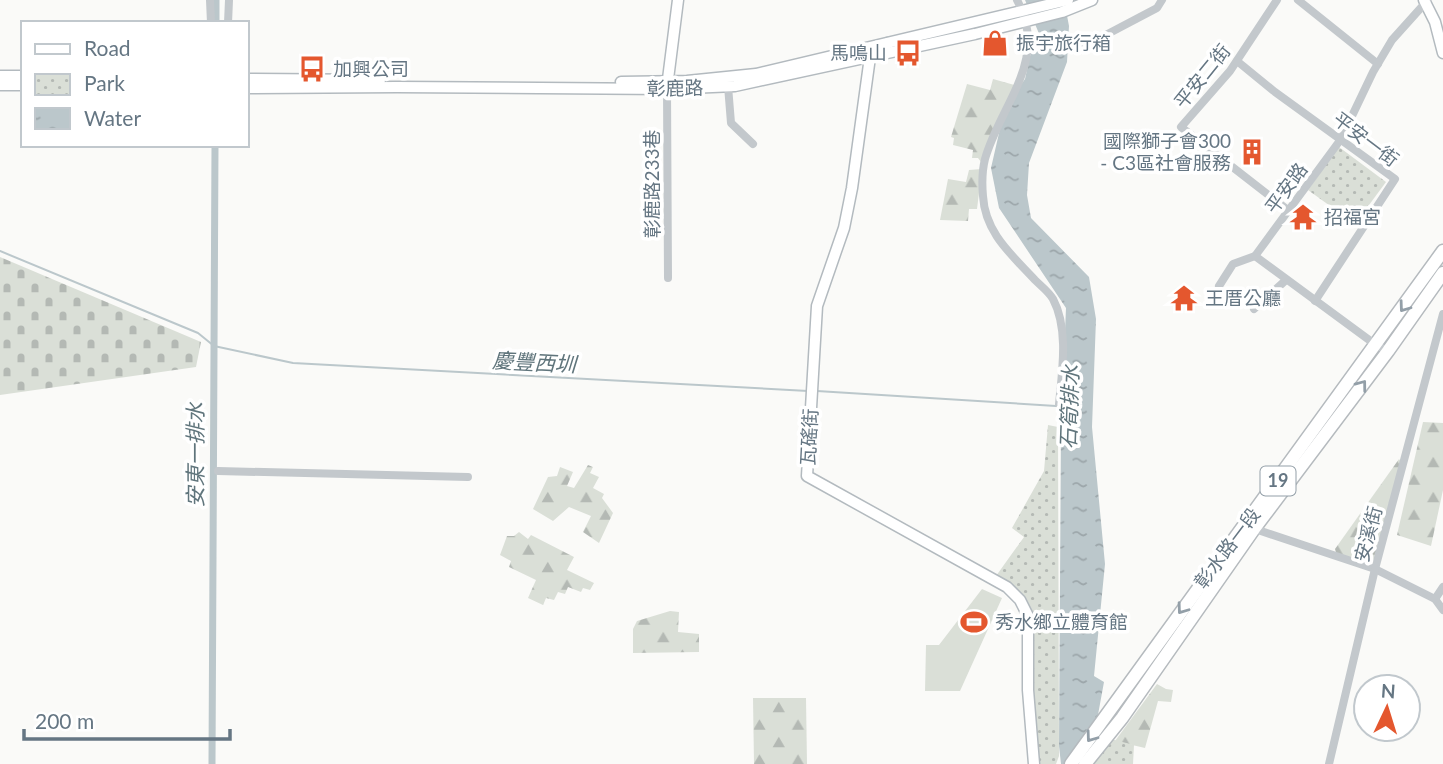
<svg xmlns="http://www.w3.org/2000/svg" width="1443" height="764" viewBox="0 0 1443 764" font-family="Lato,'Noto Sans TC',sans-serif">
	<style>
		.forest { fill: url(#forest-firs) }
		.cemetery { fill: url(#cemetery-stones) }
		.park { fill: url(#park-dots) }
		.pitch { fill: #dadfd7 }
		.water { fill: url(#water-ripples) }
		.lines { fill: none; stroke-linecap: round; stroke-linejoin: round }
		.stream { stroke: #bbc7cb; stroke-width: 2 }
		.canal { stroke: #bbc7cb; stroke-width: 7 }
		.secondary-casing { stroke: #b3babf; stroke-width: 13 }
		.primary-casing { stroke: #b5babe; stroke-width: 15 }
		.street { stroke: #c3c8cc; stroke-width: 8 }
		.secondary { stroke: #fff; stroke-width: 10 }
		.primary { stroke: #fff; stroke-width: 12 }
		.oneway { stroke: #939fa8 }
		.labels { text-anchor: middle; stroke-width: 7; stroke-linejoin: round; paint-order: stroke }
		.shield { fill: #fff; stroke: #939fa8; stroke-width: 2 }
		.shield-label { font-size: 18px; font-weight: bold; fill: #657683 }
		.poi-label { font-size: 19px; fill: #657683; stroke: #fff; text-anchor: start }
		.street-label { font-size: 19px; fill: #657683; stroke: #fff }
		.water-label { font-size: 21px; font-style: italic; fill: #60757c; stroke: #fff }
	</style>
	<defs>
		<pattern id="forest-firs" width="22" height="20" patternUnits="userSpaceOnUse" patternTransform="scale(1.75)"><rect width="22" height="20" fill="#dadfd7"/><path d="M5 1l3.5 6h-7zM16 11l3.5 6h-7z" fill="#b4b9b4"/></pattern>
		<pattern id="cemetery-stones" width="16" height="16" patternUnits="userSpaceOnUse" patternTransform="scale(1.75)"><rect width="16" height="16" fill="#dadfd7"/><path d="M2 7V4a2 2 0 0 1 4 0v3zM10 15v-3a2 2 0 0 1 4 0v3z" fill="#b4b9b4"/></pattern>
		<pattern id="park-dots" width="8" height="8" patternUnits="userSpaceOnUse" patternTransform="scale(1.75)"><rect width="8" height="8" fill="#dadfd7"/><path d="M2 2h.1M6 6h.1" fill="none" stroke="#b4b9b4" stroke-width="1.8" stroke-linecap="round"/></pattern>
		<pattern id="water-ripples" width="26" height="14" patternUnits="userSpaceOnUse" patternTransform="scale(1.75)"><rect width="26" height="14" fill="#bbc7cb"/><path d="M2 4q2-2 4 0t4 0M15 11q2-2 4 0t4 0" fill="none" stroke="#9ca6aa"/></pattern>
	</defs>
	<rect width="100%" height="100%" fill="#fafaf8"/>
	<!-- forest -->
	<g class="forest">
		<polygon points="993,79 1018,86 984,166 978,158 972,158 973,150 953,145 954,138 951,137 967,84 990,90"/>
		<polygon points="982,169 977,209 969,209 968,221 940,220 948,179 966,182 969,170"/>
		<polygon points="1423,422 1443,423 1443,490 1431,546 1397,535"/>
		<polygon points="1399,459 1401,462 1372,566 1337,556 1335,549"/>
		<polygon points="588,465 593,467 590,473 599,477 593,488 604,494 602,498 613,513 599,543 583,532 591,516 569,507 553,521 533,509 548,477 557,476 560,467 573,472 567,486 574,488"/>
		<polygon points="519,532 528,539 531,535 574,557 567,570 594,583 590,590 583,588 581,592 568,587 565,594 558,592 554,600 546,598 543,605 528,598 536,580 509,567 511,561 500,555 507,536 514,536"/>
		<polygon points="670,611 679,612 678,632 699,634 699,652 633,653 633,629 637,621"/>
		<polygon points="1157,684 1166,689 1173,690 1171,702 1158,701 1145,748 1115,741"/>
		<polygon points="753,698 806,698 807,764 754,764"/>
	</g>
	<!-- cemetery -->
	<polygon class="cemetery" points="0,257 201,342 196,367 0,395"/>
	<!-- park -->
	<g class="park">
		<polygon points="1339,147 1386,182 1355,224 1308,190"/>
		<polygon points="1048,425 1058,427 1059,756 1056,764 1034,764 1032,618 996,576 1024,537 1012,528 1044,471"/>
		<polygon points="1107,738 1134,745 1133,764 1094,764 1091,760"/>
	</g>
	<!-- pitch -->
	<polygon class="pitch" points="982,589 1002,598 960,691 925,691 926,645 939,645"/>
	<!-- water -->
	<polygon class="water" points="1025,0 1064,0 1069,26 1067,62 1029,163 1027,195 1031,218 1089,277 1096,319 1092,427 1105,564 1094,676 1104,682 1089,764 1061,764 1059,746 1061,425 1066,308 999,208 991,168 1002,120 1009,102 1025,79 1030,56 1040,36"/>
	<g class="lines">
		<!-- stream -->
		<g class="stream">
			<polyline points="0,251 198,333 214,346 293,363 808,391"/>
			<polyline points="817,391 1056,406"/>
		</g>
		<!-- canal -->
		<g class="canal">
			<polyline points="216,0 216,23"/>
			<polyline points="212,764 215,145"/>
		</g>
		<!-- secondary casing -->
		<g class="secondary-casing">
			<g id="secondary">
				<polyline points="1424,0 1435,22 1443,53"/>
				<polyline points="888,43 870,57 852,188 844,228 817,306 807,476 1007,587 1020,600 1028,616 1028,690 1034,764"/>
				<polyline points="0,76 23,76"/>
				<polyline points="247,79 380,80"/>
				<polyline points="621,82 687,81 756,74 1068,0"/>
				<polyline points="0,85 23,85"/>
				<polyline points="667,87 678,0"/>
				<polyline points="247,88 397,87 667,89 735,86 975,34 1062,12 1092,0"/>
			</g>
		</g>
		<!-- primary casing -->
		<g class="primary-casing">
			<g id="primary">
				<polyline points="1071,764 1443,251"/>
				<polyline points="1085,764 1122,718 1254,529 1388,351 1443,273"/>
			</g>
		</g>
		<!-- street -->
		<g class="street">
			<polyline points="210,0 211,23"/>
			<path d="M1017,0C1050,60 1000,105 985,159C982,171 982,185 983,196C985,233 1012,255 1035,280C1041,286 1049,292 1053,299C1069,329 1062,372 1059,404"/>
			<polyline points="1277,0 1230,71 1181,127 1289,211"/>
			<polyline points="1298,0 1378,64"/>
			<polyline points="228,23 229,0"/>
			<polyline points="1081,48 1157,8 1162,0"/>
			<polyline points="1237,61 1275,92 1395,179 1315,301"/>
			<polyline points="728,86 731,123 753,144"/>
			<polyline points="667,89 668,278"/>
			<polyline points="1219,286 1233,264 1255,256"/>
			<polyline points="1254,309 1286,280"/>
			<polyline points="1388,351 1376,345 1255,256 1341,139 1373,72 1392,40 1427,1"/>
			<polyline points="218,471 468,477"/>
			<polyline points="1252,528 1375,569 1435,599 1443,610"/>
			<polyline points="1435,599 1443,587"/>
			<polyline points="1329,764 1375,569 1443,314"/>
		</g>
		<!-- secondary -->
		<use href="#secondary" class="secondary"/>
		<!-- primary -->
		<use href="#primary" class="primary"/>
	</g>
	<!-- one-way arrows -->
	<defs><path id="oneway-chevron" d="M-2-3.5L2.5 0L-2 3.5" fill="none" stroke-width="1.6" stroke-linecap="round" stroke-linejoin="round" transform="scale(1.75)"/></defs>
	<g class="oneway">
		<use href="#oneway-chevron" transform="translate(1404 307) rotate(126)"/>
		<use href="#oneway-chevron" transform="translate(1362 385) rotate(-53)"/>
		<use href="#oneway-chevron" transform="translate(1182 609) rotate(126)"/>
		<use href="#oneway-chevron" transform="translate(1091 737) rotate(126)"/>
	</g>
	<!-- icons -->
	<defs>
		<g id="shop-bare" transform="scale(2.1)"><path d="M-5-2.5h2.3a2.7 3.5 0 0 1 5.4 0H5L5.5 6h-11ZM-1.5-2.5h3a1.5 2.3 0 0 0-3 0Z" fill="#e4572e" stroke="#fff" stroke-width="2.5" paint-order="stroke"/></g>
		<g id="bus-bare" transform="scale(2.1)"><path d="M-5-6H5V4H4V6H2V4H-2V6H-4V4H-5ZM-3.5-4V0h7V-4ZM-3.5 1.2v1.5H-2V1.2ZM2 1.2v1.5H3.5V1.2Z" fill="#e4572e" stroke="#fff" stroke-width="2.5" paint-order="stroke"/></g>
		<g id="building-bare" transform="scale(2.1)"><path d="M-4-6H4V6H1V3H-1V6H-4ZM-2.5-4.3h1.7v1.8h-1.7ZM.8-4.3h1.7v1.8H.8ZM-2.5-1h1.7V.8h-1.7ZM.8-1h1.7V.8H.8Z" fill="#e4572e" stroke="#fff" stroke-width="2.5" paint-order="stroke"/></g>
		<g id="temple-bare" transform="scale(2.1)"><path d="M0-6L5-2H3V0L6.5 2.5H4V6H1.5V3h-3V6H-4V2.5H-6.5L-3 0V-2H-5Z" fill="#e4572e" stroke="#fff" stroke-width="2.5" paint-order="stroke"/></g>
		<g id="stadium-bare" transform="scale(2.1)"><path d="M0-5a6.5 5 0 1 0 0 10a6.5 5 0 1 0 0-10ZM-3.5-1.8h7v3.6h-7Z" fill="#e4572e" stroke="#fff" stroke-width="2.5" paint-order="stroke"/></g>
	</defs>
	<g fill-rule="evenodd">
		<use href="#shop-bare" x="995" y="43"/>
		<use href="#bus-bare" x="908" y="53"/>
		<use href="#bus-bare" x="312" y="69"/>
		<use href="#building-bare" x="1252" y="152"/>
		<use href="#temple-bare" x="1303" y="217"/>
		<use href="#temple-bare" x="1184" y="298"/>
		<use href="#stadium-bare" x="974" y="622"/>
	</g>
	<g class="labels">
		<!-- shield labels -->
		<rect class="shield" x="1260.5" y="466.5" width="35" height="29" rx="5"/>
		<g class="shield-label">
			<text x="1278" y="487">19</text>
		</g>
		<!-- poi labels -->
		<g class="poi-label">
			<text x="1016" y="50">振宇旅行箱</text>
			<text x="887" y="60" text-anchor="end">馬鳴山</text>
			<text x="333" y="76">加興公司</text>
			<text x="1231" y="148" text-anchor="end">國際獅子會300<tspan x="1231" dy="22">- C3區社會服務</tspan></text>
			<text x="1324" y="224">招福宮</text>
			<text x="1205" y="305">王厝公廳</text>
			<text x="995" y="629">秀水鄉立體育館</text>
		</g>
		<!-- street labels -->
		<g class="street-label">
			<text transform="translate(1202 76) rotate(-51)" y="7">平安二街</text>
			<text transform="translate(675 88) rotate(-1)" y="7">彰鹿路</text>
			<text transform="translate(1366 139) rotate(37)" y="7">平安一街</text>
			<text transform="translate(652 184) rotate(-90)" y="7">彰鹿路233巷</text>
			<text transform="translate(1286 188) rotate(-54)" y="7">平安路</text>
			<text transform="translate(809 437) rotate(-87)" y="7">瓦磘街</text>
			<text transform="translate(1368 534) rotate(-75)" y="7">安溪街</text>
			<text transform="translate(1227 548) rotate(-53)" y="7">彰水路一段</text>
		</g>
		<!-- water labels -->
		<g class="water-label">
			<text transform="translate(534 363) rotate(3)" y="7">慶豐西圳</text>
			<text transform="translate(1070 407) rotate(-88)" y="7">石筍排水</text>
			<text transform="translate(196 455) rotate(-90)" y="7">安東一排水</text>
		</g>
	</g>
	<!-- legend -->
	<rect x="21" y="21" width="228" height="126" fill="#ffffff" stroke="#c1c8cd" stroke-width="2"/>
	<rect x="35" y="44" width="35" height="10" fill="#ffffff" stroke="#c1c8cd" stroke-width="2"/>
	<text x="84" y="56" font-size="21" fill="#657683">Road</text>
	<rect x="35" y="74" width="35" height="21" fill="url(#park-dots)" stroke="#c1c8cd" stroke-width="2"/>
	<text x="84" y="91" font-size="21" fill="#657683">Park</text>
	<rect x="35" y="108" width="35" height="21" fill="url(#water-ripples)" stroke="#c1c8cd" stroke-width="2"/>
	<text x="84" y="126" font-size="21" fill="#657683">Water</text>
	<!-- north arrow -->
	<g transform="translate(1387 708) rotate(4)"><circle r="33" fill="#ffffff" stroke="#c1c8cd" stroke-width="2"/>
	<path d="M0-5L12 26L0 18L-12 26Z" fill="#e4572e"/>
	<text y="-10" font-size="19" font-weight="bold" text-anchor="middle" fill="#657683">N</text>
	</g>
	<!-- scale -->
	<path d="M24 729v10h206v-10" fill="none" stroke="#657683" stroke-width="3.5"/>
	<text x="35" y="729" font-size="21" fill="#657683" stroke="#ffffff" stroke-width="5" paint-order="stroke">200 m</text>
</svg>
